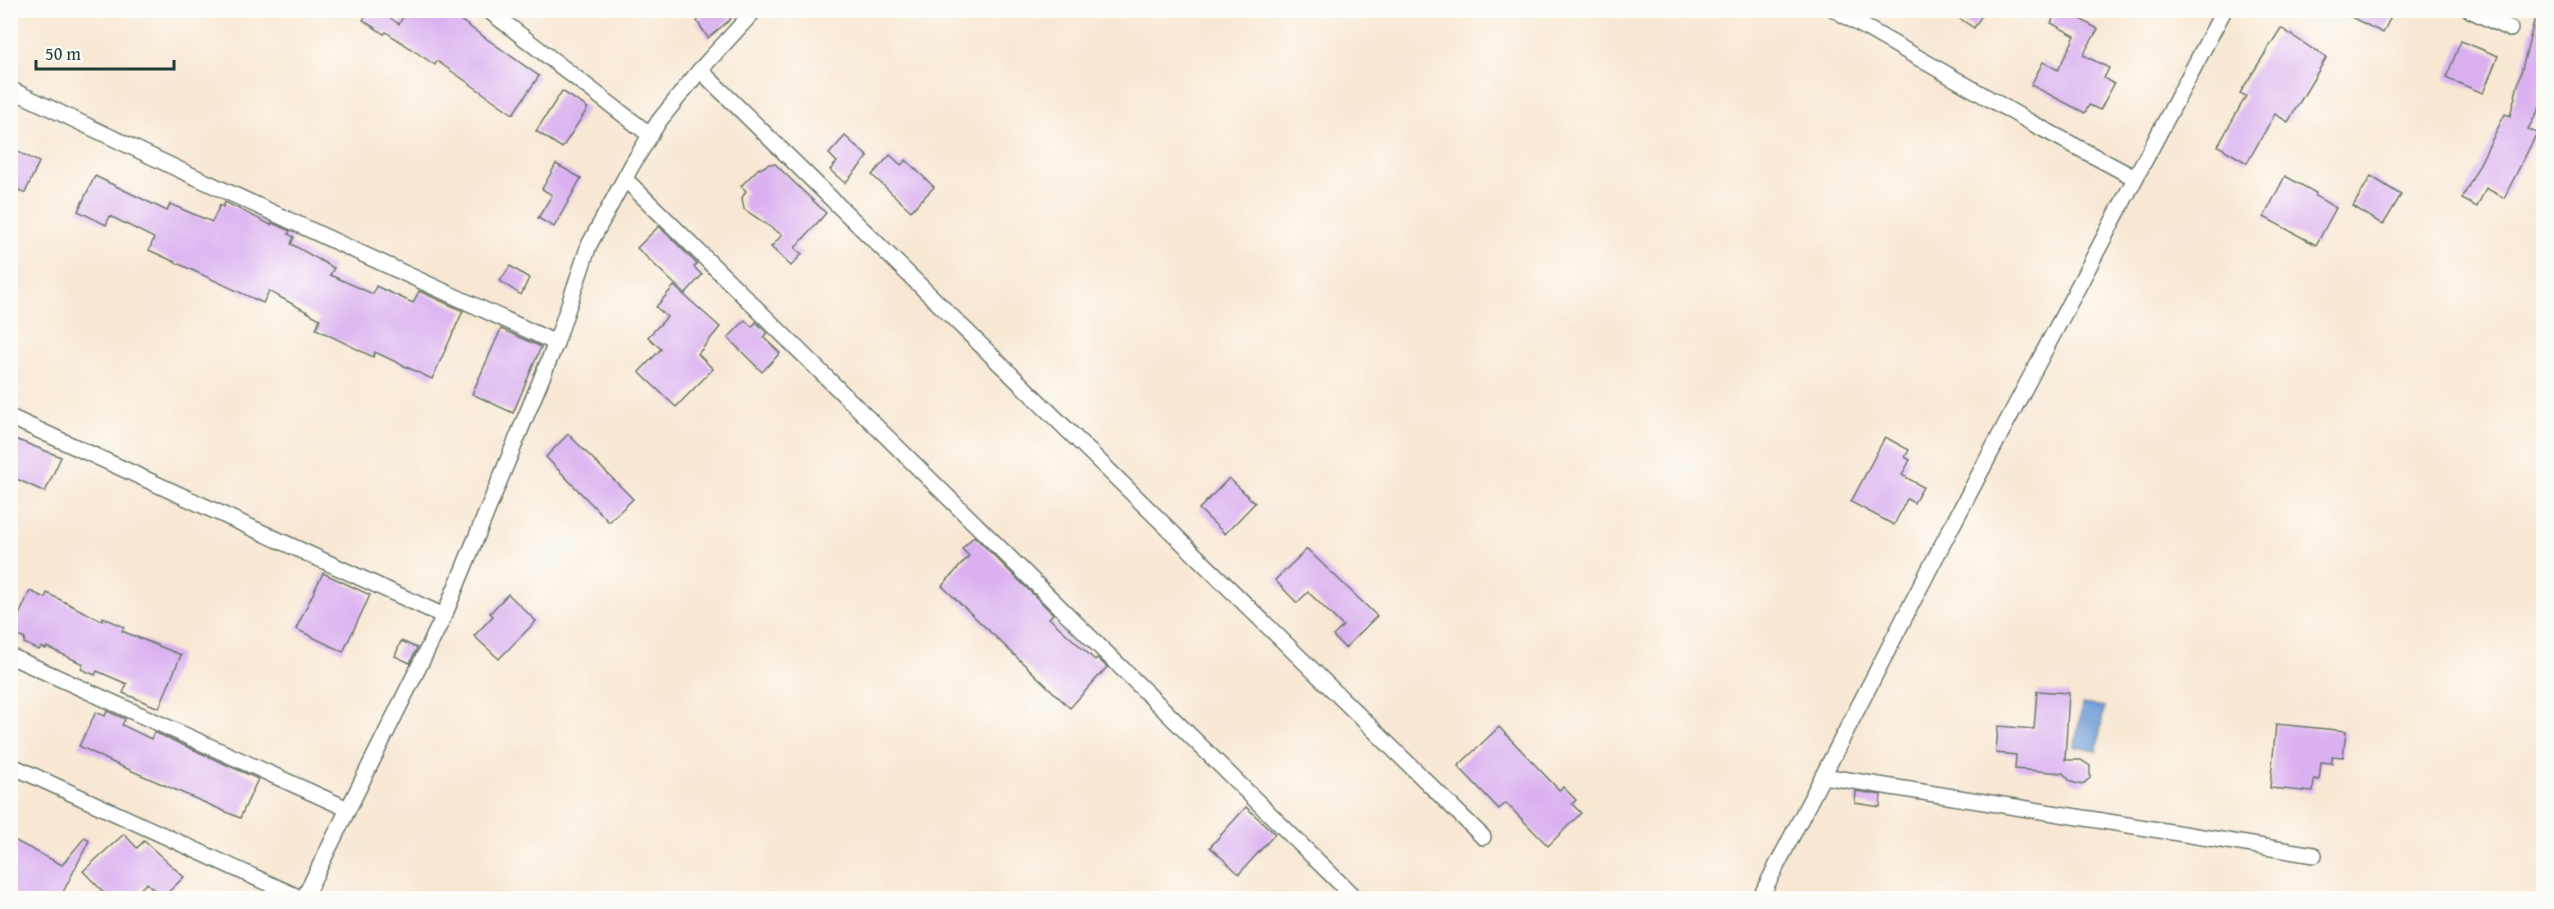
<svg xmlns="http://www.w3.org/2000/svg" width="2554" height="909" viewBox="0 0 2554 909" font-family="'Gentium Book Plus',serif">
	<style>
		.water { fill: #6e9cd6; stroke: #466c85; stroke-width: 1.5 }
		.building { fill: #dab1f0 }
		.lines { fill: none; stroke-linecap: round; stroke-linejoin: round }
		.minor-casing { stroke: #6b786c; stroke-width: 18 }
		.minor { stroke: #fff; stroke-width: 15 }
	</style>
	<rect width="100%" height="100%" fill="#fdfcf7"/>
	<filter id="ink" filterUnits="userSpaceOnUse"><feTurbulence type="fractalNoise" baseFrequency=".0167" numOctaves="2"/><feDisplacementMap in="SourceGraphic" scale="12" xChannelSelector="R" yChannelSelector="G"/><feConvolveMatrix kernelMatrix="1 2 1 2 8 2 1 2 1" color-interpolation-filters="sRGB"/></filter>
	<filter id="wash" filterUnits="userSpaceOnUse"><feTurbulence type="fractalNoise" baseFrequency=".008" numOctaves="4" result="noise"/><feDisplacementMap in="SourceGraphic" scale="24" xChannelSelector="R" yChannelSelector="G"/><feGaussianBlur stdDeviation="1.35" result="paint"/><feColorMatrix in="noise" values="0 0 0 0 0 0 0 0 0 0 0 0 0 0 0 0 0 1.4 0 .05"/><feComposite in="paint" operator="in"/></filter>
	<g filter="url(#wash)">
		<rect width="100%" height="100%" fill="#f8e7d3"/>
		<!-- water -->
		<polygon class="water" points="2082,704 2104,707 2097,751 2075,747"/>
		<g id="blocks">
			<!-- building -->
			<g class="building">
				<polygon points="370,10 379,10 399,24 407,10 446,10 539,76 513,114 437,61 435,65 386,32 384,34 363,20"/>
				<polygon points="708,10 722,10 731,19 708,38 697,21"/>
				<polygon points="1947,10 1985,10 1974,28"/>
				<polygon points="2058,10 2064,10 2098,29 2083,55 2109,68 2104,78 2114,84 2100,110 2089,105 2085,113 2031,85 2043,62 2058,70 2075,36 2051,23"/>
				<polygon points="2337,10 2394,10 2383,33"/>
				<polygon points="2537,10 2544,10 2544,100 2528,129 2537,133 2504,198 2486,188 2477,207 2462,199 2505,114 2510,116"/>
				<polygon points="2281,28 2326,58 2288,122 2275,114 2247,163 2218,146 2246,96 2240,93"/>
				<polygon points="2461,41 2498,56 2483,93 2446,78"/>
				<polygon points="562,91 588,108 562,148 536,131"/>
				<polygon points="845,136 868,157 845,183 830,170 837,162 829,154"/>
				<polygon points="10,148 39,162 25,193 10,186"/>
				<polygon points="890,155 901,165 906,160 934,187 911,211 872,175"/>
				<polygon points="556,164 581,178 554,227 538,218 552,195 542,189"/>
				<polygon points="769,164 775,164 826,213 795,248 802,254 791,266 771,247 782,235 744,209 742,198 746,191 741,186 759,168 760,169"/>
				<polygon points="95,176 167,211 170,204 212,222 220,205 223,207 225,202 271,225 272,223 290,231 288,234 294,237 291,244 334,268 330,275 373,294 376,286 413,303 419,291 463,311 432,379 375,352 373,357 316,329 320,319 269,291 263,303 149,250 154,238 110,216 106,225 78,211"/>
				<polygon points="2285,176 2316,193 2315,196 2336,208 2316,245 2264,217"/>
				<polygon points="2371,176 2401,195 2383,225 2353,206"/>
				<polygon points="659,226 697,264 694,267 702,275 685,294 637,248"/>
				<polygon points="510,266 529,278 521,295 500,281"/>
				<polygon points="674,286 720,327 698,354 713,369 676,407 639,372 661,349 648,337 667,317 656,307"/>
				<polygon points="745,320 752,327 756,322 767,333 763,337 780,353 762,372 728,338"/>
				<polygon points="501,329 541,347 513,413 472,394"/>
				<polygon points="568,434 633,499 609,522 546,457"/>
				<polygon points="10,437 61,457 45,492 10,476"/>
				<polygon points="1885,437 1909,450 1905,457 1910,460 1902,475 1923,487 1914,503 1907,499 1894,525 1851,502"/>
				<polygon points="1229,478 1255,503 1225,534 1199,509"/>
				<polygon points="974,536 1053,614 1049,618 1095,660 1097,658 1107,667 1070,708 942,586 969,556 962,549"/>
				<polygon points="1307,549 1377,616 1345,648 1333,636 1343,626 1308,592 1297,603 1275,580"/>
				<polygon points="323,573 370,595 343,652 296,629"/>
				<polygon points="30,591 45,598 47,593 102,621 103,617 124,627 122,631 181,655 159,708 123,693 127,684 97,671 95,675 81,669 83,664 47,647 46,649 41,647 39,650 24,643 25,639 11,633"/>
				<polygon points="508,594 536,621 499,659 474,636 493,616 490,613"/>
				<polygon points="401,641 417,648 410,663 395,656"/>
				<polygon points="2037,691 2069,693 2065,760 2081,760 2090,766 2090,778 2082,785 2071,782 2063,773 2015,769 2016,755 1996,753 1998,726 2034,729"/>
				<polygon points="107,711 125,719 122,725 151,739 154,732 258,779 240,818 116,764 79,746 96,712 105,716"/>
				<polygon points="2276,724 2346,731 2343,757 2332,756 2332,763 2321,762 2319,780 2314,779 2313,792 2270,788"/>
				<polygon points="1499,727 1559,790 1563,787 1576,800 1572,804 1581,813 1548,846 1506,803 1499,809 1458,766"/>
				<polygon points="1856,791 1881,795 1880,807 1855,803"/>
				<polygon points="1246,807 1275,834 1239,874 1210,847"/>
				<polygon points="124,834 137,848 144,841 184,877 162,898 147,883 130,898 109,898 83,871"/>
				<polygon points="85,837 89,841 60,898 10,898 10,838 62,865"/>
			</g>
		</g>
	</g>
	<g filter="url(#ink)">
		<use href="#blocks" fill-opacity="0" stroke="#6b786c" stroke-width="1.5"/>
		<g class="lines">
			<!-- minor casing -->
			<g class="minor-casing">
				<g id="minor">
					<polyline points="488,10 650,135"/>
					<polyline points="1835,10 2030,122 2135,178"/>
					<polyline points="2470,10 2510,29"/>
					<polyline points="700,70 1483,837"/>
					<polyline points="10,89 180,170 556,343"/>
					<polyline points="625,179 1355,898"/>
					<polyline points="10,417 444,616"/>
					<polyline points="10,656 348,809"/>
					<polyline points="10,765 300,898"/>
					<polyline points="1823,776 2314,855"/>
					<polyline points="304,898 444,616 556,343 589,245 632,165 659,121 700,70 755,10"/>
					<polyline points="1760,898 1932,564 2224,10"/>
				</g>
			</g>
			<!-- minor -->
			<use href="#minor" class="minor"/>
		</g>
	</g>
	<!-- margin -->
	<rect width="2554" height="909" fill="none" stroke="#fdfcf7" stroke-width="36"/>
	<!-- scale -->
	<path d="M36 60v9h138v-9" fill="none" stroke="#1f3d34" stroke-width="3"/>
	<text x="45" y="60" font-size="18" fill="#1f3d34" stroke="#fdfcf7" stroke-width="4.5" paint-order="stroke">50 m</text>
</svg>
